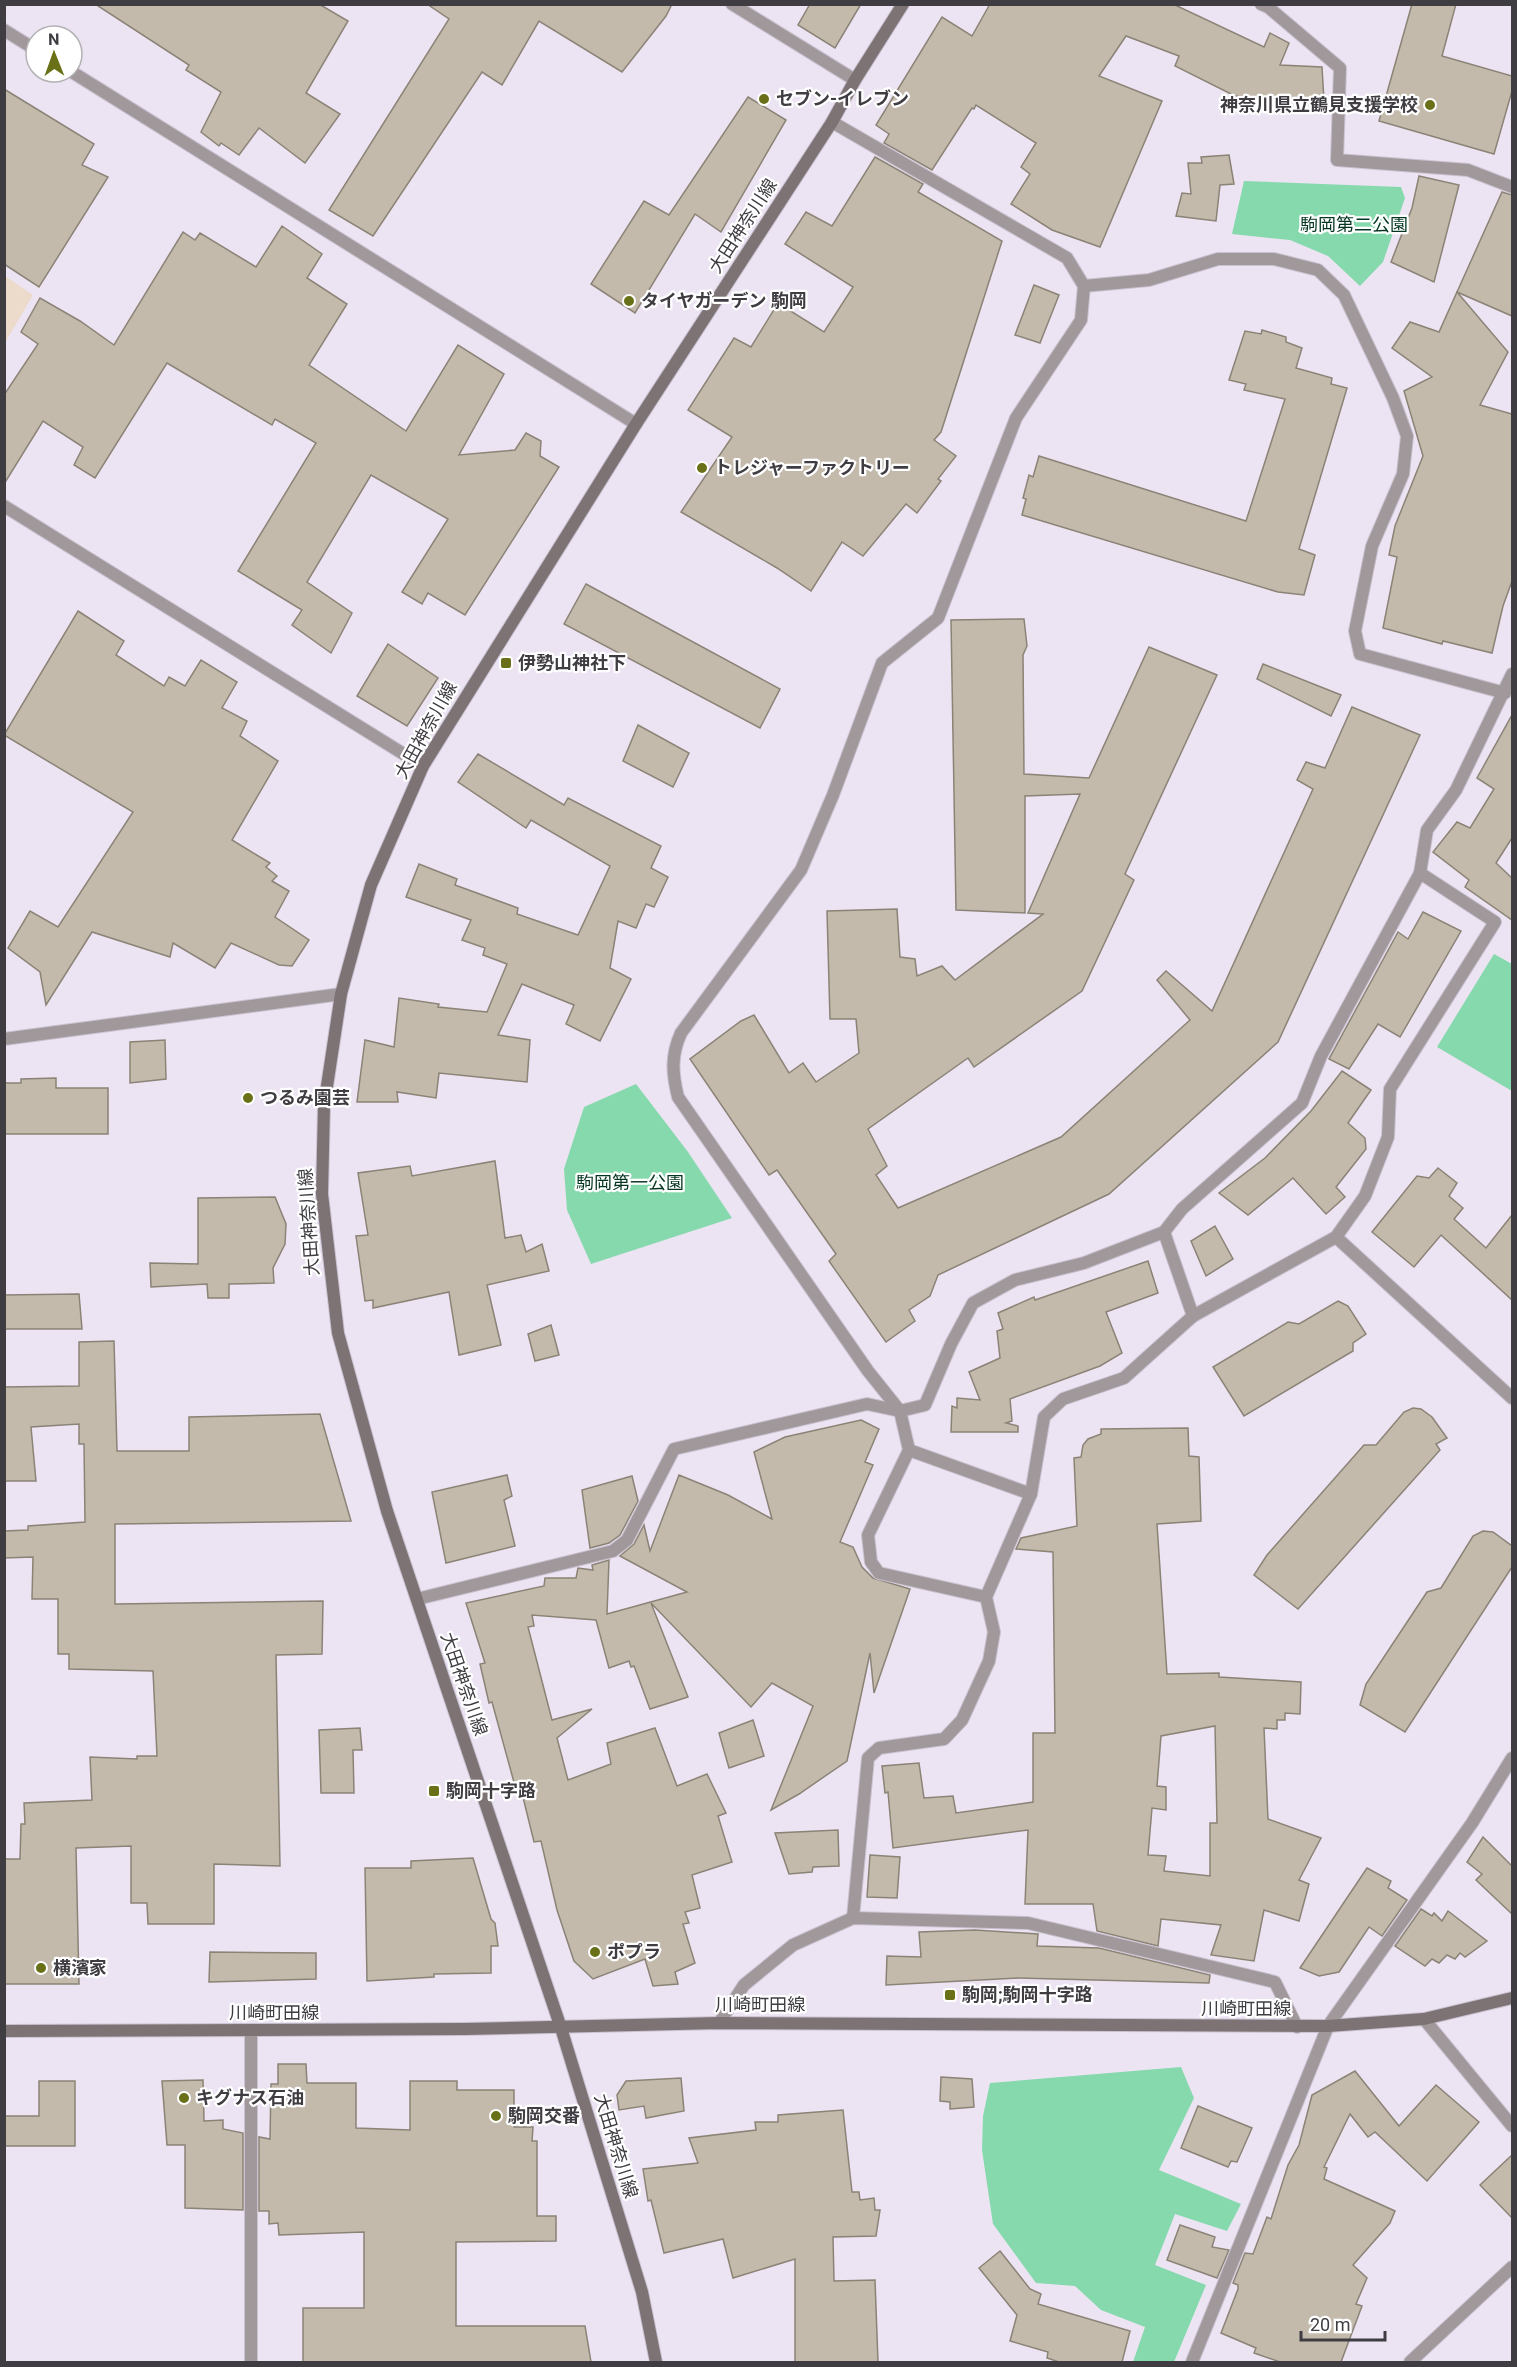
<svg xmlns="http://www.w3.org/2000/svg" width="1517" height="2367" viewBox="0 0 1517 2367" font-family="Roboto,'Noto Sans JP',sans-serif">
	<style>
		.industrial { fill: #ecdaca }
		.green { fill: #86d9ad }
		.building { fill: #c3baac; stroke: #8b8376; stroke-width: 1.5; fill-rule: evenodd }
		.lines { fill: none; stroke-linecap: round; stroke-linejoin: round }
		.street-casing { stroke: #c9c2d0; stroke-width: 14 }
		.secondary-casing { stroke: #c9c2d0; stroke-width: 14 }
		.street { stroke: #a0989a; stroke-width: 12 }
		.secondary { stroke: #7d7274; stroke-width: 12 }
		.poi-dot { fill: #697017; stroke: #fff; stroke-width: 2 }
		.labels { text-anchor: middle; stroke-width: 4.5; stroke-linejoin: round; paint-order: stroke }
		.poi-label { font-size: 18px; font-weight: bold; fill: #3f3c42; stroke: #fff; text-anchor: start }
		.park-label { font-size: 18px; fill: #043520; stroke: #fff }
		.street-label { font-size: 18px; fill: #3f3c42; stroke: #fff }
	</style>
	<rect width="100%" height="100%" fill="#ece4f3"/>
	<!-- industrial -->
	<polygon class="industrial" points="5,276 33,295 5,343"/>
	<!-- green -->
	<g class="green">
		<polygon points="1244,181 1401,187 1405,198 1383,262 1360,286 1328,256 1290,240 1232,234"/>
		<polygon points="1494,954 1512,964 1512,1091 1437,1047"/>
		<polygon points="636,1084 688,1152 732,1218 591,1264 567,1210 564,1169 584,1107"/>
		<polygon points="1181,2067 1194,2098 1159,2170 1241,2204 1227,2231 1175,2214 1155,2265 1206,2285 1174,2362 1133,2362 1145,2327 1101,2310 1075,2286 1036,2283 993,2224 982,2150 983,2116 990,2083"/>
	</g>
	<!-- building -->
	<g class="building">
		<polygon points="95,4 319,4 348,21 306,93 340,114 305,163 259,128 239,155 221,143 219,146 201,132 221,92 186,70 189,65"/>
		<polygon points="427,4 672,4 666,16 622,72 539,21 502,85 482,72 373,236 329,210 449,19"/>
		<polygon points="810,4 861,4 835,48 798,25"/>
		<polygon points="990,4 1173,4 1264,47 1270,33 1289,43 1280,65 1322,67 1324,101 1235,96 1175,66 1179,56 1126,36 1099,76 1162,101 1100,247 1052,230 1011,204 1030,174 1021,167 1036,143 976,105 974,109 972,108 932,170 884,143 889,134 876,125 942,17 972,36"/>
		<polygon points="1412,4 1456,4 1442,56 1512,76 1512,91 1494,154 1379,121"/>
		<polygon points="4,89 94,144 82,165 108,177 39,287 4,264"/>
		<polygon points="748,97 786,120 721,232 695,214 635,313 591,284 644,201 669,215"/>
		<polygon points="1229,155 1234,184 1220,185 1216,221 1176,216 1182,193 1191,194 1188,163 1202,163 1201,157"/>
		<polygon points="875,157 923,184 918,192 1002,241 941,432 934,440 956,456 938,479 941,481 917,513 906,504 863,556 842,542 811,591 777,568 681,512 732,437 688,410 734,338 751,347 778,303 824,332 853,287 785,244 806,212 832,226"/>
		<polygon points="1419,176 1459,185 1434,282 1391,262 1412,208"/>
		<polygon points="1502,192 1512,195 1512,316 1457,292"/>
		<polygon points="282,226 322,254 307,278 347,304 309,365 406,431 458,345 504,374 459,455 515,450 526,433 541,441 540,456 559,467 465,615 428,593 422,604 402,592 448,519 371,475 307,582 352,613 331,653 292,625 302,610 238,571 316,443 275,419 272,425 172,366 167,363 95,478 74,465 83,447 43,421 4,484 4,395 38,344 21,332 40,298 80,321 114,345 183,232 195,240 200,233 256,267"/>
		<polygon points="1034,285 1059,295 1040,343 1015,335"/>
		<polygon points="1457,292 1508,352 1480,405 1512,414 1512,581 1503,606 1492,653 1443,641 1442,644 1383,628 1397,557 1389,555 1395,526 1423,456 1404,391 1432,377 1392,348 1410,322 1439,332"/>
		<polygon points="1262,330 1286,337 1286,342 1302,348 1296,368 1332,378 1331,384 1347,388 1299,549 1315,555 1304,595 1278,592 1022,515 1026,499 1023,498 1029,475 1033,477 1039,456 1246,521 1285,399 1244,390 1246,384 1229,380 1245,331 1261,334"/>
		<polygon points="586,584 780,689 760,728 564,624"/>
		<polygon points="78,611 124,641 116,655 164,686 169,677 185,686 201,660 237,682 222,708 247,721 240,736 278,761 232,840 270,863 266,867 277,876 272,881 289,891 275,917 309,940 292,966 279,965 231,943 215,968 173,943 170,957 92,932 46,1005 40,972 8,948 30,911 58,927 133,812 4,735"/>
		<polygon points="1024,619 1027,646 1023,655 1024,774 1089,778 1149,647 1217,675 1125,874 1134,880 1082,991 974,1067 968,1058 868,1129 887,1166 876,1175 898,1208 1061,1137 1190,1020 1157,980 1166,971 1212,1011 1313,789 1297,780 1306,762 1325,768 1352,707 1420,735 1278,1042 1109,1194 938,1275 930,1296 909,1310 915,1321 886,1342 829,1261 836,1254 777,1170 769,1175 690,1059 741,1021 754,1015 789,1073 803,1063 816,1082 859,1053 856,1019 830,1019 827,911 897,909 900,957 915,959 917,976 942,966 955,980 1043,914 1028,913 1080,794 1025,796 1025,913 956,910 951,620"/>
		<polygon points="388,644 438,678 407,726 357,696"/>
		<polygon points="1263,664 1341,695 1331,716 1257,679"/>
		<polygon points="1512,715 1512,838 1496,863 1512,878 1512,920 1465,887 1469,880 1433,852 1457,822 1470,828 1494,789 1477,778"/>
		<polygon points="638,725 689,753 673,787 623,761"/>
		<polygon points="478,754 564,805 568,798 661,846 651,868 668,877 654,907 646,904 636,928 618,921 610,968 631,979 600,1041 566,1024 574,1005 522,984 498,1035 530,1040 527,1082 439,1073 436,1098 397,1092 398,1102 357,1102 365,1040 394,1047 399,998 439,1004 438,1007 487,1012 507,964 483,955 485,948 462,940 471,920 406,897 419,864 457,879 455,885 518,908 517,914 578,935 610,866 531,820 526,828 458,782"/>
		<polygon points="1423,912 1461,931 1400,1037 1378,1024 1349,1069 1329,1059 1398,932 1408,939"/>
		<polygon points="165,1040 166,1079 130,1083 130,1042"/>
		<polygon points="1342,1071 1371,1090 1348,1123 1365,1138 1366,1149 1336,1187 1345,1197 1326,1214 1293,1178 1248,1215 1219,1193 1265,1158 1311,1111"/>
		<polygon points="56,1078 56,1088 108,1088 108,1134 4,1134 4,1083 21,1083 21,1079"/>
		<polygon points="495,1161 505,1238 521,1235 526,1252 542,1244 549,1271 487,1285 501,1345 459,1355 449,1292 373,1308 373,1300 365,1301 356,1236 368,1235 358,1173 410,1166 412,1176"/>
		<polygon points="1438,1168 1457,1183 1449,1196 1463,1208 1454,1219 1486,1248 1512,1215 1512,1300 1441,1235 1414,1267 1372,1232 1417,1176 1429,1178"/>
		<polygon points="275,1197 286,1224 285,1244 273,1268 274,1283 229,1284 229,1298 208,1298 207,1284 151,1287 150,1263 198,1264 198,1198"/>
		<polygon points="1215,1226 1233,1259 1206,1276 1191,1241"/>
		<polygon points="1148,1261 1158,1293 1106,1312 1122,1353 1100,1366 1010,1399 1012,1421 1006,1423 1018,1426 1018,1432 951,1432 952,1406 957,1408 957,1398 980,1400 969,1372 1000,1358 997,1331 1003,1329 998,1313 1034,1297 1035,1300"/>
		<polygon points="79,1294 82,1329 4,1329 4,1295"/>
		<polygon points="1338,1301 1348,1306 1366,1334 1353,1343 1353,1351 1244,1416 1213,1367 1288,1322 1299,1324"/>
		<polygon points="551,1325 559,1355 535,1361 528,1334"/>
		<polygon points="114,1341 117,1451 189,1451 189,1417 320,1414 351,1521 115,1524 115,1604 323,1601 322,1654 276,1655 280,1866 214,1864 214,1924 148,1924 147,1903 131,1903 131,1846 76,1848 79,1984 4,1984 4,1859 20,1859 21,1824 25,1824 24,1803 92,1800 90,1757 137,1759 137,1756 157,1756 153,1671 69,1669 69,1654 58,1654 58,1599 32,1599 33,1557 4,1558 4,1531 28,1530 28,1526 85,1522 84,1444 79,1444 79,1424 31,1427 36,1481 4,1481 4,1387 79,1386 79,1342"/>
		<polygon points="1413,1408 1421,1409 1432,1417 1447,1438 1436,1444 1440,1450 1298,1609 1254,1575 1267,1555 1364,1445 1376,1445 1404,1412"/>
		<polygon points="861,1420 879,1429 865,1462 873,1465 840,1542 853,1547 862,1567 873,1578 910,1589 874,1693 870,1653 847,1761 799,1794 771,1810 813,1706 772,1683 751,1707 651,1603 688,1697 650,1709 634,1666 631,1667 629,1661 609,1668 596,1620 532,1615 534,1626 528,1627 552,1720 592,1709 557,1738 568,1780 611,1764 607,1743 655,1728 677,1786 707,1774 726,1813 718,1816 732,1862 692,1875 700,1908 685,1912 689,1923 683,1924 695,1963 675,1972 678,1984 653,1986 645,1959 593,1979 574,1961 557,1910 541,1841 534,1842 520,1785 515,1786 492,1702 489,1703 480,1664 485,1663 466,1603 544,1586 545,1578 576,1578 578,1568 593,1570 592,1565 609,1560 607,1614 687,1592 620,1556 634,1544 644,1525 650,1551 679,1475 728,1495 772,1519 754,1452 785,1437"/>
		<path d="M1188,1428L1189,1456L1199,1457L1201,1521L1157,1524L1167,1674L1219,1673V1677L1301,1682L1300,1714L1285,1713V1720H1277V1729L1264,1728L1268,1819L1321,1838L1299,1880L1309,1884L1299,1921L1264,1910L1254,1961L1211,1955L1221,1925L1161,1919L1158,1946L1097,1931L1093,1904H1025L1028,1830L893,1848L888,1792L885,1793L882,1766L919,1763L924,1798L953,1796L956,1813L1033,1802V1733H1055L1053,1552L1016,1549L1021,1538L1077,1526L1074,1458L1081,1457L1083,1445L1088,1439L1101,1434V1429ZM1215,1726L1217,1823H1210V1876L1164,1871L1166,1856L1148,1855L1152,1808L1166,1810V1787L1157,1786L1161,1736Z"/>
		<polygon points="507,1475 512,1496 504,1500 515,1546 446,1563 432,1492"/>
		<polygon points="632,1476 638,1501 620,1535 609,1543 590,1548 582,1490"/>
		<polygon points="1483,1531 1493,1532 1512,1546 1512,1567 1405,1732 1360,1705 1366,1684 1427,1592 1441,1588 1473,1536"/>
		<polygon points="753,1720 764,1756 729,1768 719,1733"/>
		<polygon points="360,1728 362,1750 353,1750 354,1793 321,1793 319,1730"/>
		<polygon points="838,1830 839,1866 813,1867 812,1872 789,1874 775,1833"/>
		<polygon points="1483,1837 1512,1866 1512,1914 1476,1880 1482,1874 1467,1862"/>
		<polygon points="870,1855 900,1857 897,1898 867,1897"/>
		<polygon points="473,1858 491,1919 495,1923 498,1946 491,1946 491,1973 434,1974 434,1977 367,1981 365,1868 411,1868 411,1861"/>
		<polygon points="1367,1868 1391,1881 1388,1888 1407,1900 1382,1936 1369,1927 1339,1972 1319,1976 1300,1968"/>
		<polygon points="1421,1909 1432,1916 1434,1913 1442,1921 1448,1911 1487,1941 1465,1957 1460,1953 1455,1959 1447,1955 1439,1963 1432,1959 1425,1966 1395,1946"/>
		<polygon points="975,1930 1038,1934 1037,1946 1099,1948 1210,1975 1209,1983 1018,1978 886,1985 887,1956 921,1957 919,1932"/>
		<polygon points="210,1952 316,1953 316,1979 209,1982"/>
		<polygon points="278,2064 306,2064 307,2083 356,2083 356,2128 410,2130 410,2081 457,2081 457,2090 514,2090 514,2127 533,2127 532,2141 537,2141 537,2216 556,2216 556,2241 456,2242 456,2326 585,2326 591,2362 303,2362 303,2308 364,2308 364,2232 279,2235 278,2223 269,2224 269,2211 259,2211 259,2137 270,2139 271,2084 278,2084"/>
		<polygon points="1355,2071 1399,2126 1436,2085 1479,2122 1427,2181 1375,2132 1368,2137 1350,2114 1324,2167 1327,2168 1324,2179 1395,2211 1390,2223 1353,2265 1367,2278 1356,2304 1362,2306 1341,2362 1280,2362 1254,2353 1256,2348 1221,2333 1238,2289 1238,2285 1233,2283 1245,2253 1253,2254 1267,2217 1271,2219 1288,2165 1299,2145 1312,2095"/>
		<polygon points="941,2077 972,2079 974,2107 950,2109 950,2102 940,2101"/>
		<polygon points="681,2078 684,2111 646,2118 644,2106 619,2110 617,2095 626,2081"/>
		<polygon points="203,2080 204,2121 223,2120 223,2129 243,2133 243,2210 185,2208 185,2145 167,2145 162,2081"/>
		<polygon points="39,2081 75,2081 75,2146 4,2146 4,2116 39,2116"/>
		<polygon points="1198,2106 1252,2128 1237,2162 1231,2161 1228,2167 1181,2148"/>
		<polygon points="843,2110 852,2192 859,2192 860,2200 874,2198 875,2210 880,2210 876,2236 833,2237 834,2281 875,2280 878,2362 795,2362 795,2259 733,2278 723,2239 664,2253 651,2200 648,2201 643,2169 698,2163 689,2138 756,2130 755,2122 778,2122 778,2115"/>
		<polygon points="1512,2155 1512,2218 1480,2185"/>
		<polygon points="1180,2225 1215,2237 1212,2247 1229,2250 1217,2278 1167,2260"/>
		<polygon points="1000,2251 1030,2289 1041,2294 1038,2304 1130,2331 1122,2362 1059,2362 1047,2358 1048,2352 1010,2341 1017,2315 979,2268"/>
	</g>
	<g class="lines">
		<!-- street casing -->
		<g class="street-casing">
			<g id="street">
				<polyline points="732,4 855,80"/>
				<polyline points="1261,4 1268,7 1340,68 1337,160 1468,170 1512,187"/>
				<polyline points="4,30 36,50"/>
				<polyline points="72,72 636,424"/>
				<path d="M832,122L1067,258L1084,286L1081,320L1016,418L938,618L882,663L833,795L801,870L681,1033C671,1055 672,1073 678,1097L868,1371L900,1411L909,1450L1031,1494"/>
				<polyline points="1084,286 1149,280 1218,259 1274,259 1318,270 1344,295 1393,398 1407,436 1403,474 1372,546 1355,631 1360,654 1505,693"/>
				<polyline points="4,506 423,766"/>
				<polyline points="4,1039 341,994"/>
				<polyline points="1164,1232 1193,1316"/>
				<polyline points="1336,1237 1512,1398"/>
				<polyline points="909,1450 868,1535 871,1562 879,1573 986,1597"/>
				<polyline points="417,1599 613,1551 627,1540 674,1449 867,1404 900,1411 925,1405 951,1344 973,1303 1015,1280 1084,1263 1164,1232 1182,1209 1302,1103 1321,1056 1420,873 1427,830 1456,790 1512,674"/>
				<polyline points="853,1918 868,1758 879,1748 944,1739 962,1720 989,1661 994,1632 986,1597 1031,1494 1044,1417 1063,1399 1124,1378 1193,1316 1336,1237 1365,1196 1388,1137 1390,1089 1495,922 1420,873"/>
				<polyline points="1424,2019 1512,2126"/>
				<polyline points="719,2023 744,1985 793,1945 853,1918 1028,1923 1275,1982 1297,2027"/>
				<polyline points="251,2362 251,2032"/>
				<polyline points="1192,2362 1328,2026 1472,1823 1512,1758"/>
				<polyline points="1410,2362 1512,2267"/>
			</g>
		</g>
		<!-- secondary casing -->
		<g class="secondary-casing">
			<g id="secondary">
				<polyline points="4,2031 465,2029 719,2023 1328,2026 1424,2019 1512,1998"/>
				<polyline points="656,2362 642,2292 561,2028 387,1511 338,1333 322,1194 324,1106 341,994 371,885 423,766 636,424 832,122 855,80 903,4"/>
			</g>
		</g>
		<!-- street -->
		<use href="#street" class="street"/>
		<!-- secondary -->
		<use href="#secondary" class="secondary"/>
	</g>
	<!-- markers -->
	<g class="poi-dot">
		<circle cx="764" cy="99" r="6"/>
		<circle cx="1430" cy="105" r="6"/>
		<circle cx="629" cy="301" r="6"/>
		<circle cx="702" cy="468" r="6"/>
		<rect x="500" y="657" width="12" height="12" rx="3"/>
		<circle cx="248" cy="1098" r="6"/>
		<rect x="428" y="1785" width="12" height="12" rx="3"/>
		<circle cx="595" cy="1952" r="6"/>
		<circle cx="41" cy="1968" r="6"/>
		<rect x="944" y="1989" width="12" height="12" rx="3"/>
		<circle cx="184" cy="2098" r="6"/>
		<circle cx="496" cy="2116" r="6"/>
	</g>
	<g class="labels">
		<!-- poi labels -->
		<g class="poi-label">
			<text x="776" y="105">セブン-イレブン</text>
			<text x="1418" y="111" text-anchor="end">神奈川県立鶴見支援学校</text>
			<text x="641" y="307">タイヤガーデン 駒岡</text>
			<text x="714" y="474">トレジャーファクトリー</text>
			<text x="518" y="669">伊勢山神社下</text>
			<text x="260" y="1104">つるみ園芸</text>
			<text x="446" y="1797">駒岡十字路</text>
			<text x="607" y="1958">ポプラ</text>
			<text x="53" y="1974">横濱家</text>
			<text x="962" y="2001">駒岡;駒岡十字路</text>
			<text x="196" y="2104">キグナス石油</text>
			<text x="508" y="2122">駒岡交番</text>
		</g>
		<!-- park labels -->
		<g class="park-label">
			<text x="1354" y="231">駒岡第二公園</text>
			<text x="630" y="1189">駒岡第一公園</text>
		</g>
		<!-- street labels -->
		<g class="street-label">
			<text transform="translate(743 226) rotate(-57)" y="6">大田神奈川線</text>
			<text transform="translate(426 730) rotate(-61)" y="6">大田神奈川線</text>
			<text transform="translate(309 1222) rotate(-94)" y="6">大田神奈川線</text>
			<text transform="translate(464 1684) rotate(71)" y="6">大田神奈川線</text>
			<text x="760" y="2011">川崎町田線</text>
			<text x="1246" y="2015">川崎町田線</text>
			<text x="274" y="2019">川崎町田線</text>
			<text transform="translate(616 2146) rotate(73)" y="6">大田神奈川線</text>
		</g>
	</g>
	<!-- border -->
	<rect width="1517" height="2367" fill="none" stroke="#3f3c42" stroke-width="12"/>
	<!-- north arrow -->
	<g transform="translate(54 54) rotate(359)"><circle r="28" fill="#ffffff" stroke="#b2b1b3" stroke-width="1.5"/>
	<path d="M0-4.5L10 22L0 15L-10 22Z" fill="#697017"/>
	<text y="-9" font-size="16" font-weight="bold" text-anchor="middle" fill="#3f3c42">N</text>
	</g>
	<!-- scale -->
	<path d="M1301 2331v9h84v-9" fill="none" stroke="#3f3c42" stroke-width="3"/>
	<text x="1310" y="2331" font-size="18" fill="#3f3c42" stroke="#ffffff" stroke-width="4.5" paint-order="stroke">20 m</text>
</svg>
